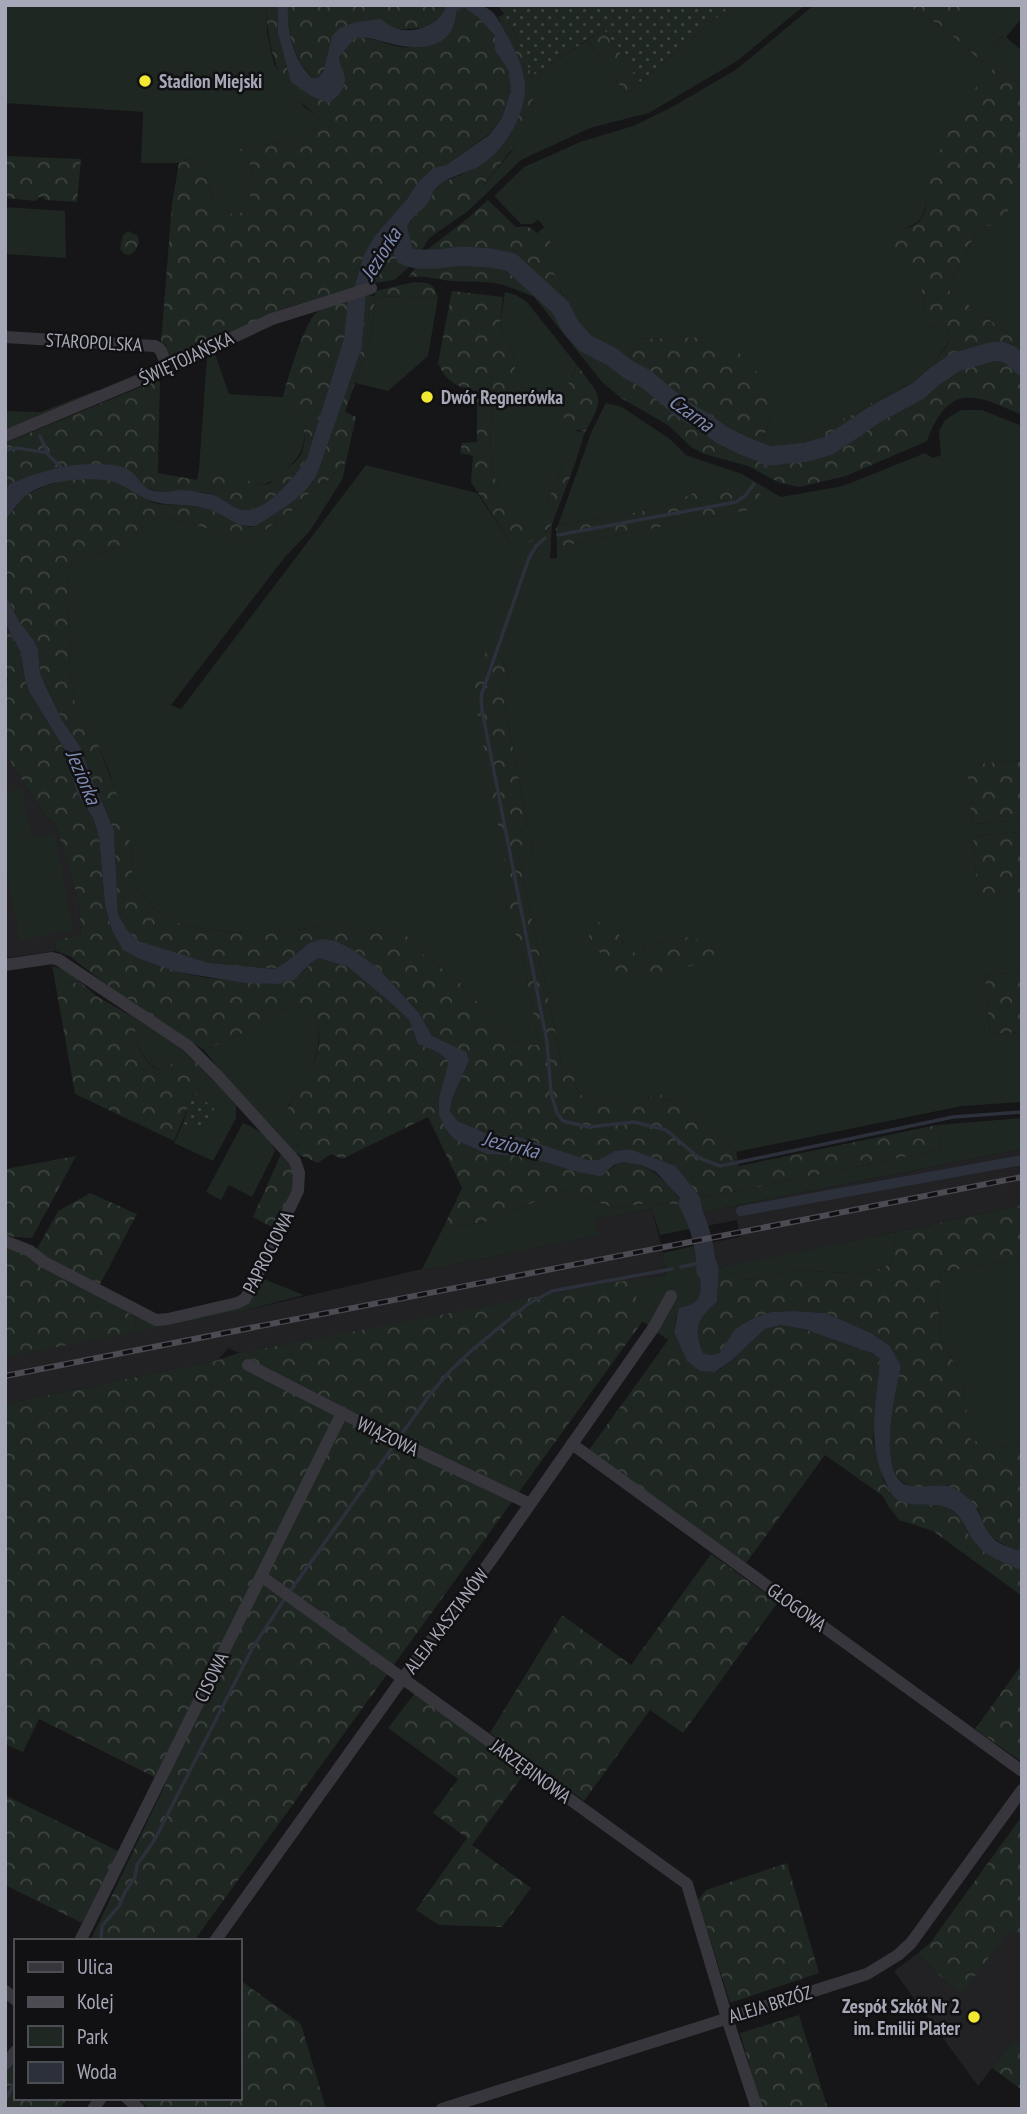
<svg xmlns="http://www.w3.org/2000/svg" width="1027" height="2114" viewBox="0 0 1027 2114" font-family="'PT Sans Narrow',sans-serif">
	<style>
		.built { fill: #222124 }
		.green { fill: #1f2722; fill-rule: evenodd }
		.forest { fill: url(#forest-crowns) }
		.garden { fill: url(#garden-dots) }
		.water { fill: #2b303b }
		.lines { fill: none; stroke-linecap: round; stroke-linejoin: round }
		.stream { stroke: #2b303b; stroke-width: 3.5 }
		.canal { stroke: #2b303b; stroke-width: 10 }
		.river { stroke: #2b303b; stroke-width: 19 }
		.street { stroke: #37363c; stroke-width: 12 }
		.rail-casing { stroke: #4c4b53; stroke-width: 6 }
		.rail { stroke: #111012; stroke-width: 3.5; stroke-dasharray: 10; stroke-linecap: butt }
		.poi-dot { fill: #f3e932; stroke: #111012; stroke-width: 2.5 }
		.labels { text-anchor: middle; stroke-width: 5; stroke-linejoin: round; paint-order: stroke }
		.poi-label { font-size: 19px; font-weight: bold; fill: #a7a8b7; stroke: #111012; text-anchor: start }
		.street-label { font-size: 19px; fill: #a7a8b7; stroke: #111012 }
		.water-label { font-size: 21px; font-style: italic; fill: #7e8bb3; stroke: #111012 }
	</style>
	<defs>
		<pattern id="forest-crowns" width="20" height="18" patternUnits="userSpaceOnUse" patternTransform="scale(1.75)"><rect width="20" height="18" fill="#1f2722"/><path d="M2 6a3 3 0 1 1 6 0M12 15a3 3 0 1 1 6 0" fill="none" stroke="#3d4440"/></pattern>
		<pattern id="garden-dots" width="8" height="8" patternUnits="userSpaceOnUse" patternTransform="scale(1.75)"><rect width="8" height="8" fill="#1f2722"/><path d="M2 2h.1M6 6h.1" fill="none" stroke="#3d4440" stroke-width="1.8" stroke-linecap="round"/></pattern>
	</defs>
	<rect width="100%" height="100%" fill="#161517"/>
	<!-- built -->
	<g class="built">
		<polygon points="5,753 46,817 55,823 79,901 81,936 55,940 56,951 5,958"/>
		<polygon points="1022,1149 1022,1205 746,1264 719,1268 709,1243 740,1237 737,1220 706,1226 703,1212"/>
		<polygon points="652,1209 663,1253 666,1275 239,1353 228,1348 218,1360 5,1404 5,1357 246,1310 422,1269 444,1267 597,1235 594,1219"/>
		<polygon points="1010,1929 1022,1938 1022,2047 1013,2041 978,2086 894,1971 918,1953 948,1984"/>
	</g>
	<!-- green -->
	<g class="green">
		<polygon points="5,5 266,5 267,32 274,64 304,107 319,116 317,129 287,141 241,149 252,167 250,192 252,211 232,214 213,205 209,182 192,157 179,163 141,163 143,112 5,103"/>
		<polygon points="732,5 805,5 737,61 649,113 590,128 521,160 489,191 483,186 511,152 533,103 532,76 588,40 626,94"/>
		<path d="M814,5H907L944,28L982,62L1006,37L1003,35L982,57L947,25L965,5H1020L1022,18L1006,37L1022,51V85L993,69L927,197C924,220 920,223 899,231L920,276L926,321L930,326L950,330L949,341L933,365L910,384L886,394L854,414L819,429L803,443L762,444L770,418L709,337L638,339L631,356L620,371L632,379L621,398L602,382L534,297L517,290L527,273L535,282L563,296C560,289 556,281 554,274C548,252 556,238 538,220L532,224H521L494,196L524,167L580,142L633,126L674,106L737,69Z"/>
		<polygon points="1018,194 1022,196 1022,344 947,289 980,225"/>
		<polygon points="5,207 65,211 66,258 5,254"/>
		<path d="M505,292L516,295L527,302L577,365L571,377L577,431L585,432L575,464L565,460L544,511L537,518C528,519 520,513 513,507C484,482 491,436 492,403L506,392L515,359L500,325Z"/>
		<polygon points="375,296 438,298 428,356 388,391 355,383 372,333"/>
		<path d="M215,354L229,394L283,397L293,409L301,414C308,442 305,453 283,472C275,479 270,484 259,485L199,468L207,358Z"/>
		<polygon points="97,390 98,394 36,420 5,429 5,411 41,412"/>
		<path d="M606,403L622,407L670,439L686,455L742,474L781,497L843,486L925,453L933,458L941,455L939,431L945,420L961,410H982L1022,426V760L968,765L972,824L1022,820V832L973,836L978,896L1022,893V972L985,975L990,1034L1022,1032V1102L962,1106L736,1152L676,1098L664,1101L662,1095C638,1099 594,1114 578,1091C574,1086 574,1076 572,1069H563L519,857L533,854L502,691L508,671L500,657L507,909L523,957L539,1045H528L513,1040L457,980L424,955L408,937L393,930L383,933L362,930L339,923L277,933H243L189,927L172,920L153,908L138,888L132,872L131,848L110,774L96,739L75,704L69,665L71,635L66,606L70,565L77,558L91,554L105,553L126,542L151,520L161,516L194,524L247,543L293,510L316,486L329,480L346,462L343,478L310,531L285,557L171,705L181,709L366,465L477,493L514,548L547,531L552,524L550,559L557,558V547L767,506L697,491L663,508L558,525L591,433ZM589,937L622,938L626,948L596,946ZM688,937L648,974V973L643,946Z"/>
		<polygon points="22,788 32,838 55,833 73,930 20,941 5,864 5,792"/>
		<polygon points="52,966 70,971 81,983 55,982"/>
		<path d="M298,1007L311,1010C332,1045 307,1079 287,1108L300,1155L295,1153L230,1082L204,1050L227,1041L263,1022L277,1011Z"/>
		<path d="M135,1018L181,1048L175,1060L168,1068L157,1069C137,1054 135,1042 135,1018Z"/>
		<polygon points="209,1071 236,1106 236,1118 213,1161 174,1143 183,1123 201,1132 214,1108 195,1097"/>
		<polygon points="1022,1118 1022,1149 703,1212 700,1197 744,1190 941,1149 937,1125"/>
		<path d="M243,1123C257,1129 269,1136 275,1151L252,1197L229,1185L221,1200L206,1192Z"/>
		<polygon points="562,1191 616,1208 647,1203 683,1204 690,1229 660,1235 652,1209 595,1219 598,1235 444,1267 422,1269 443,1228 485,1222"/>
		<polygon points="896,1232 892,1263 869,1274 788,1270 765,1278 745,1280 719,1268"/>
		<polygon points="694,1246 701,1281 699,1299 676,1318 674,1332 668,1340 642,1321 650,1311 636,1298 655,1277 666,1275 663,1253"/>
		<polygon points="1022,1259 1022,1444 998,1447 971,1441 961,1375 941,1338 937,1295 942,1272"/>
		<polygon points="259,1279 264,1279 304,1295 246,1310 136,1332 134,1316 150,1322 235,1306"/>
	</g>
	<!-- forest -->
	<g class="forest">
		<path d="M266,5H278V34L291,82L345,75L339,64V57L355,38C374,35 392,50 411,47C420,46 443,32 453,27L457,10L466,8L479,18L495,36V50L508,70L511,90L502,118L489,134L446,165L433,168L418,182L407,199L363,257L354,288L282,309L170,362L166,355V345L161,342L172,204L179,163L192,157L209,182L213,205L232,214L251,211L250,192L252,167L240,149L287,141L317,129L319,116C277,90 268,51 266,5Z"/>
		<path d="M288,5H446L443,14L429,27L332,36L323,72L318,78H313C292,58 287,33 288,5Z"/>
		<polygon points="907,5 965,5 948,25 982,56 1004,35 1006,37 982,62 944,28"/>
		<path d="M505,14C514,33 526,53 531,74C543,115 508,156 483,185L489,191L468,211L429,238L418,257L407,252L405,230L412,219L429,202L434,190L444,182L474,169L511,133L525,84L524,73L498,17Z"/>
		<polygon points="604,29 640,82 626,94 588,40"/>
		<path d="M993,69L1022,85V196L1018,194L999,226L980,225L947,289L1022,344V415C1007,409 991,400 975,398C949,393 934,420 927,441L846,476L799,487L780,483L748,466L704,454L691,447L668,425L621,398L632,379L619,371L631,356L638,339L709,337L734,348L756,371L763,384L770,418L762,443H803L819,429L854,414L886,394L910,384L933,365L949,342L950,330L930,326L926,321L920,277C915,274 905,272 901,267C892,258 889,242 898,232C902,229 908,228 913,226C927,219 929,201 923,188L962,102Z"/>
		<polygon points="5,156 81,159 77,202 45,200 43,197 39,197 36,201 5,198"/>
		<path d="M488,200L516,227C526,226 530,226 537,233L545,227L550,236L554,273L563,297C535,289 538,281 520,264C506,252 468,249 450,252C441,253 433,257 423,257L428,249L468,218Z"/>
		<polygon points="128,231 138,236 139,243 135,251 130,255 124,254 120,249 123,235"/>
		<path d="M396,238C400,252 399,259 416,261L394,280L369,284L381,260Z"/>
		<path d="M459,260C490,260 501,257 524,281L517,290C492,279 478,283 452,281C436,279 424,275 408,277L421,261L440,262Z"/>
		<path d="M414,282C429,283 434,282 438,298L375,296L372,333L345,412L356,417L346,462L329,480L316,486L293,510L247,543L194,524L161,516L151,520L126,542L105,553L91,554L77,558L70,565L66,606L71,635L69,665L75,704L96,739L124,813L131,848L132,872L138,888L153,908L172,920L189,927L243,933H277L339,923L362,930L383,933L393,930L408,937L424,955L457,980L513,1040L528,1045H539L523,957L507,909L505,864L473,689L486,651L500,657L508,671L502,691L533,854L519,857L563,1069H572C574,1076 574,1086 578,1091C594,1114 639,1098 662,1095L664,1101L676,1098L736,1152L739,1166L937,1125L941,1149L744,1190L700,1197L676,1166L630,1149L615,1151L598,1160H588L519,1137L490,1135L458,1121L450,1111L452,1099L469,1061L432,1036L419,1013L380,970L309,943L286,962L274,969L236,966L209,963L171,952L139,941L126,929L118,914L114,830L91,777L81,748L62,720L46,687L40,673L38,649L34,641L19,621L5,595V523L7,519C14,510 21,497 32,492C52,481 94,474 116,482C131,487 143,501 159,504C177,506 195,504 212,510C227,515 234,525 251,527L313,482L362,347L366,295L375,296V291Z"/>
		<path d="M452,291L503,297L500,325L515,359V373L506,392L492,403C491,436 484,482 513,507C520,513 528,519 537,518L544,511L565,460L575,464L552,524C542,537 529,543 514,548L471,482L473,456L460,453L462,443L477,442V391C458,388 446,382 438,363Z"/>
		<path d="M348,298L344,338L307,458C297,475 264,514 243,510C232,508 224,499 214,495C194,487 170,496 150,489C135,484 123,470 108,465C104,463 97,465 92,465C60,466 39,472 9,484L5,490V443L160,379L158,473L197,480L199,468L213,467L259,485L269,484L296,461L302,453L305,439L301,414L293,409L283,397C287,379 303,329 314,315C321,307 339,302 348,298Z"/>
		<path d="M577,365C600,397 607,395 585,432L567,426C558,406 568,384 577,365Z"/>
		<polygon points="743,484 760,494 768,506 557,547 556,529 558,525 663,508 697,491"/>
		<path d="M5,624L21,653L25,680L30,693L68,755L71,773L77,792L93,818L99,837L105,906L112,930L177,972L208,978L278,984L303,972L312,962L319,958L348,967L393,1005L409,1020L418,1044L437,1052L449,1061L439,1115L524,1156L577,1172L609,1171C632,1144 671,1184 683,1204L647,1203L616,1208L562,1191L485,1222L443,1228L462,1188L428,1117L342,1159L331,1154L318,1163L300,1155L297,1151L298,1145L282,1121C296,1084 337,1053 311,1011L298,1007L277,1011L264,1022L227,1041L204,1050L103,982L71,957L56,951L55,940L81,935L79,901L55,823L46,817L5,753V690L8,679L5,676Z"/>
		<polygon points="1022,760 1022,820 972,824 967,765"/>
		<polygon points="1022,832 1022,893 978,897 973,836"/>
		<path d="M600,922C614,926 621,935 626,948L635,953L640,976L612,970L589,937L591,926Z"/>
		<polygon points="688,937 709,942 714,952 713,962 648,974 643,946"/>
		<polygon points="1022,972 1022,1032 990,1034 985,975"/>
		<path d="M55,982L81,983L98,997L135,1018C135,1042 137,1054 156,1069L168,1068L175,1060L181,1048L209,1071L195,1097L193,1095L174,1141L75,1094Z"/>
		<path d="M281,1154C308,1176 288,1205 275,1229L253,1217Z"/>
		<polygon points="76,1156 32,1238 5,1236 5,1169"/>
		<polygon points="90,1193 137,1214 99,1286 44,1257 37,1249 58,1211"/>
		<path d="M1022,1205V1259L942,1272L937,1295L941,1338L961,1375L971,1440L998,1447L1022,1444V1552C992,1540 990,1540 978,1509L909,1486C909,1486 900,1480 900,1480C879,1456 894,1393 901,1366L890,1346L871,1333L826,1313L794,1311L771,1312L735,1329L719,1353L711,1355L703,1353C693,1328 697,1319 717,1302L719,1268L745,1280L765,1278L788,1270L869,1274L892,1263L896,1232Z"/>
		<polygon points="5,1245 16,1249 134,1316 136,1332 5,1357"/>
		<polygon points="655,1277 636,1298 650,1311 194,1941 90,1941 166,1783 39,1719 23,1752 5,1744 5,1404 218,1360 239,1353 609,1283"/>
		<path d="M781,1325C812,1331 854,1340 880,1359L873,1440L883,1479L893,1497L904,1502L947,1507L961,1517L969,1535L977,1546L1022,1571V1596L933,1531L899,1520L887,1504L883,1496L825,1455L746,1563L589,1450L674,1332L679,1342L716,1372L732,1360L765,1329Z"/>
		<polygon points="711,1554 778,1602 683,1733 650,1710 584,1801 490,1733 562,1615 631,1665"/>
		<polygon points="1022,1664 1022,1762 975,1729"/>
		<polygon points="415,1693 524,1774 472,1845 531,1888 502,1927 439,1925 416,1910 467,1838 433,1813 458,1779 388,1728"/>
		<polygon points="5,1795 118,1851 82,1923 5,1885"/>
		<polygon points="1022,1816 1022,1938 1010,1929 962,1993 948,1984 918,1953 930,1943"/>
		<polygon points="787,1863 819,1973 730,2003 698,1900 706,1890"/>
		<polygon points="240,1980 301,2024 326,2109 149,2109 139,2098 240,2098"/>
		<polygon points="799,2015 828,2109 762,2109 740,2033"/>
		<polygon points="1014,2040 1022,2047 1022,2090 992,2068"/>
		<polygon points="16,2060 16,2098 68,2098 59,2109 5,2109 5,2073"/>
	</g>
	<!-- garden -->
	<g class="garden">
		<path d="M498,5H732L640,82L604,29L532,76C522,52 514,25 498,5Z"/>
		<polygon points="192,1095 215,1107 201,1133 183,1123"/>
	</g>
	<!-- water -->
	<g class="water">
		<path d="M278,5H288C287,33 292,58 312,78H318L323,72L332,36L340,28L356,22L381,19C385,22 390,26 395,28C413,35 442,25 446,5C491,5 490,1 511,43C517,55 524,69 525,83C527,114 504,152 478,167C464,174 446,177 435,189C432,193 431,199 428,203C424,209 418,212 413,218C409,221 408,227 404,231C388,249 380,262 369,284L354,288L363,257L374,237L407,199L418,182L433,168L446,165L489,135L502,118L511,90L508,70L495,50V36L479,18L465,8L457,10C456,15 455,22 453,27C443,52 409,49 388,43C376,40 367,36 355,38L339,57C339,64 342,67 344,73C348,87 339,96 329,103L311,96L291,82L278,34Z"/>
		<path d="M366,295L362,347L317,474C306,496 278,512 257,525C239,530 229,517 213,511C195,503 174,507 155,502C141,499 130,488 117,483C96,475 46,480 28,494C19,501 10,513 5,523V490L9,484C43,470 81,459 118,466C138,469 136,484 151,490C162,493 173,491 183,490C192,490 201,493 210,494C222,496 231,508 243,510C264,514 297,475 307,458L344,338L348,298Z"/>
		<polygon points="5,595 19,621 34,641 38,649 40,673 46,687 62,720 81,748 91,777 114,830 118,914 127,930 139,941 209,963 274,969 286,962 309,943 322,939 336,941 355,951 380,970 419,1013 432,1036 466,1052 469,1061 452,1099 450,1111 458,1121 490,1135 519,1137 588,1160 598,1160 615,1151 630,1149 676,1166 700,1197 706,1226 690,1229 683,1204 679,1197 656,1172 641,1165 624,1162 614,1165 602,1176 577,1172 524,1156 487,1154 454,1139 445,1128 439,1115 439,1099 449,1061 437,1052 418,1044 409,1020 393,1005 348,967 319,958 312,962 294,980 278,984 245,983 177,972 140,959 123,950 112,930 105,906 99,837 93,818 77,793 71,773 68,755 30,693 25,680 21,653 5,623"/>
		<path d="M709,1243L719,1268L717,1302C697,1319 693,1328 703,1353L711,1355L719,1353L735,1329L752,1319L771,1312L794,1311L826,1313L871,1333L890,1346L901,1366C896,1388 874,1481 911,1486C931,1489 943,1479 963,1494C981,1506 980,1524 993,1538C999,1545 1013,1548 1022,1552V1571C1007,1564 987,1557 976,1544C965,1532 967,1521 952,1510C936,1500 911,1510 895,1498C891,1495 889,1489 887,1485C865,1444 877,1402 880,1359L872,1353L807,1330L781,1325L765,1329L732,1360L715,1372L700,1371L687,1361L674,1332L679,1308C684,1307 691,1305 695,1302C707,1293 696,1259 694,1246Z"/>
	</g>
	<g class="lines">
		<!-- stream -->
		<g class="stream">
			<polyline points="40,436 49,456 62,468"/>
			<polyline points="5,450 17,448 48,453"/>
			<polyline points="765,466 770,456"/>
			<polyline points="558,535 736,502 745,496 754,484"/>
			<polyline points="545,538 536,546 529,558 481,696 482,710 547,1042 551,1093 557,1113 563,1121 589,1127 634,1122 666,1130 699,1158 720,1166 953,1117 1022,1112"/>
			<polyline points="681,1267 700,1263"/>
			<polyline points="401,1435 431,1393 451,1370 472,1350 528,1304 552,1291 672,1269"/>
			<polyline points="291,1590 392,1448"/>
			<polyline points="101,1941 102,1926 119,1906 125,1892 135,1877 137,1865 155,1839 253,1647 284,1600"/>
			<polyline points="5,2101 16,2080"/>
		</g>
		<!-- canal -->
		<polyline class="canal" points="741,1211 1022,1160"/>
		<!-- river -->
		<g class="river">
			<polyline points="397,225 404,254 408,257 417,259 438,259 462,256 490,258 511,262 561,308 570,326 585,343 612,357 629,370 646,379 682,409 704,422 722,435 744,446 770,456 807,452 828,446 874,415 918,391 935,376 956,362 991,352 1001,351 1012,356 1022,366"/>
			<path d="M688,1203C699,1223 706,1248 706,1271"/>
		</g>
		<!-- street -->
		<g class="street">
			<polyline points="5,337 155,346 160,349 168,368"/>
			<polyline points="5,436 168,368 272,319 371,288"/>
			<polyline points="5,965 52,958 59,960 188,1046 216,1074 295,1161 299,1173 298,1191 251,1288 245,1299 237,1303 168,1319 156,1320 44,1262 30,1251 5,1241"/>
			<polyline points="248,1365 397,1441 530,1504"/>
			<polyline points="572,1444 1022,1771"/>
			<polyline points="261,1576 687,1884 727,2018 757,2109"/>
			<polyline points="80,1941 342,1413"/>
			<polyline points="215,1941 403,1678 489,1563 654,1327 671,1296"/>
			<polyline points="5,1991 16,2000"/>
			<polyline points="5,2064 16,2051"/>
			<polyline points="127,2098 139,2109"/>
			<polyline points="93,2109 101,2098"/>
			<polyline points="442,2109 867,1974 898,1955 911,1943 1022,1790"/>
		</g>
		<!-- rail casing -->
		<g class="rail-casing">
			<polyline id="rail" points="5,1376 1022,1177"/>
		</g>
		<!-- rail -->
		<use href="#rail" class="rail"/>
	</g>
	<!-- markers -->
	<g class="poi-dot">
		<circle cx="145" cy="81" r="7"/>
		<circle cx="427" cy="397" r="7"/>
		<circle cx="974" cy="2017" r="7"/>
	</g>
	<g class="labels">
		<!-- poi labels -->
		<g class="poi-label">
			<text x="159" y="88">Stadion Miejski</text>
			<text x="441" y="404">Dwór Regnerówka</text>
			<text x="960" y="2013" text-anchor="end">Zespół Szkół Nr 2<tspan x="960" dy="22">im. Emilii Plater</tspan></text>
		</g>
		<!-- street labels -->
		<g class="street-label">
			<text transform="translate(94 342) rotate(3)" y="7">STAROPOLSKA</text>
			<text transform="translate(186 358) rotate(-25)" y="7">ŚWIĘTOJAŃSKA</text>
			<text transform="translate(268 1252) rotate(-63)" y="7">PAPROCIOWA</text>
			<text transform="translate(388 1436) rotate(26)" y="7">WIĄZOWA</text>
			<text transform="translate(797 1607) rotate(36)" y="7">GŁOGOWA</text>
			<text transform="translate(446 1621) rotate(-53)" y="7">ALEJA KASZTANÓW</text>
			<text transform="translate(211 1677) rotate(-64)" y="7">CISOWA</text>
			<text transform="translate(531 1771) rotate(36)" y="7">JARZĘBINOWA</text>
			<text transform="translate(770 2004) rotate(-17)" y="7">ALEJA BRZÓZ</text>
		</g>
		<!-- water labels -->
		<g class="water-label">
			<text transform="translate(381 254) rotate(-58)" y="7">Jeziorka</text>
			<text transform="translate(691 413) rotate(36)" y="7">Czarna</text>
			<text transform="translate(83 777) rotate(67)" y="7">Jeziorka</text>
			<text transform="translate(511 1145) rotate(14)" y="7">Jeziorka</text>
		</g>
	</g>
	<!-- border -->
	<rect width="1027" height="2114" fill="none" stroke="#a7a8b7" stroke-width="14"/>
	<!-- legend -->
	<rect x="14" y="1939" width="228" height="161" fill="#111012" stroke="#4d4d54" stroke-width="2"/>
	<rect x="28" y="1962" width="35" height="10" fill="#37363c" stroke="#4d4d54" stroke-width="2"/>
	<text x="77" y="1974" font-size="21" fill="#a7a8b7">Ulica</text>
	<rect x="28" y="1997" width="35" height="10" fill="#4c4b53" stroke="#4d4d54" stroke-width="2"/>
	<text x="77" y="2009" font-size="21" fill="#a7a8b7">Kolej</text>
	<rect x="28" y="2026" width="35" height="21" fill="#1f2722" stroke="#4d4d54" stroke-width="2"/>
	<text x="77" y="2044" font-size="21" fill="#a7a8b7">Park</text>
	<rect x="28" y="2062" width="35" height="21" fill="#2b303b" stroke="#4d4d54" stroke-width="2"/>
	<text x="77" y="2079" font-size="21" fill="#a7a8b7">Woda</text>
</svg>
